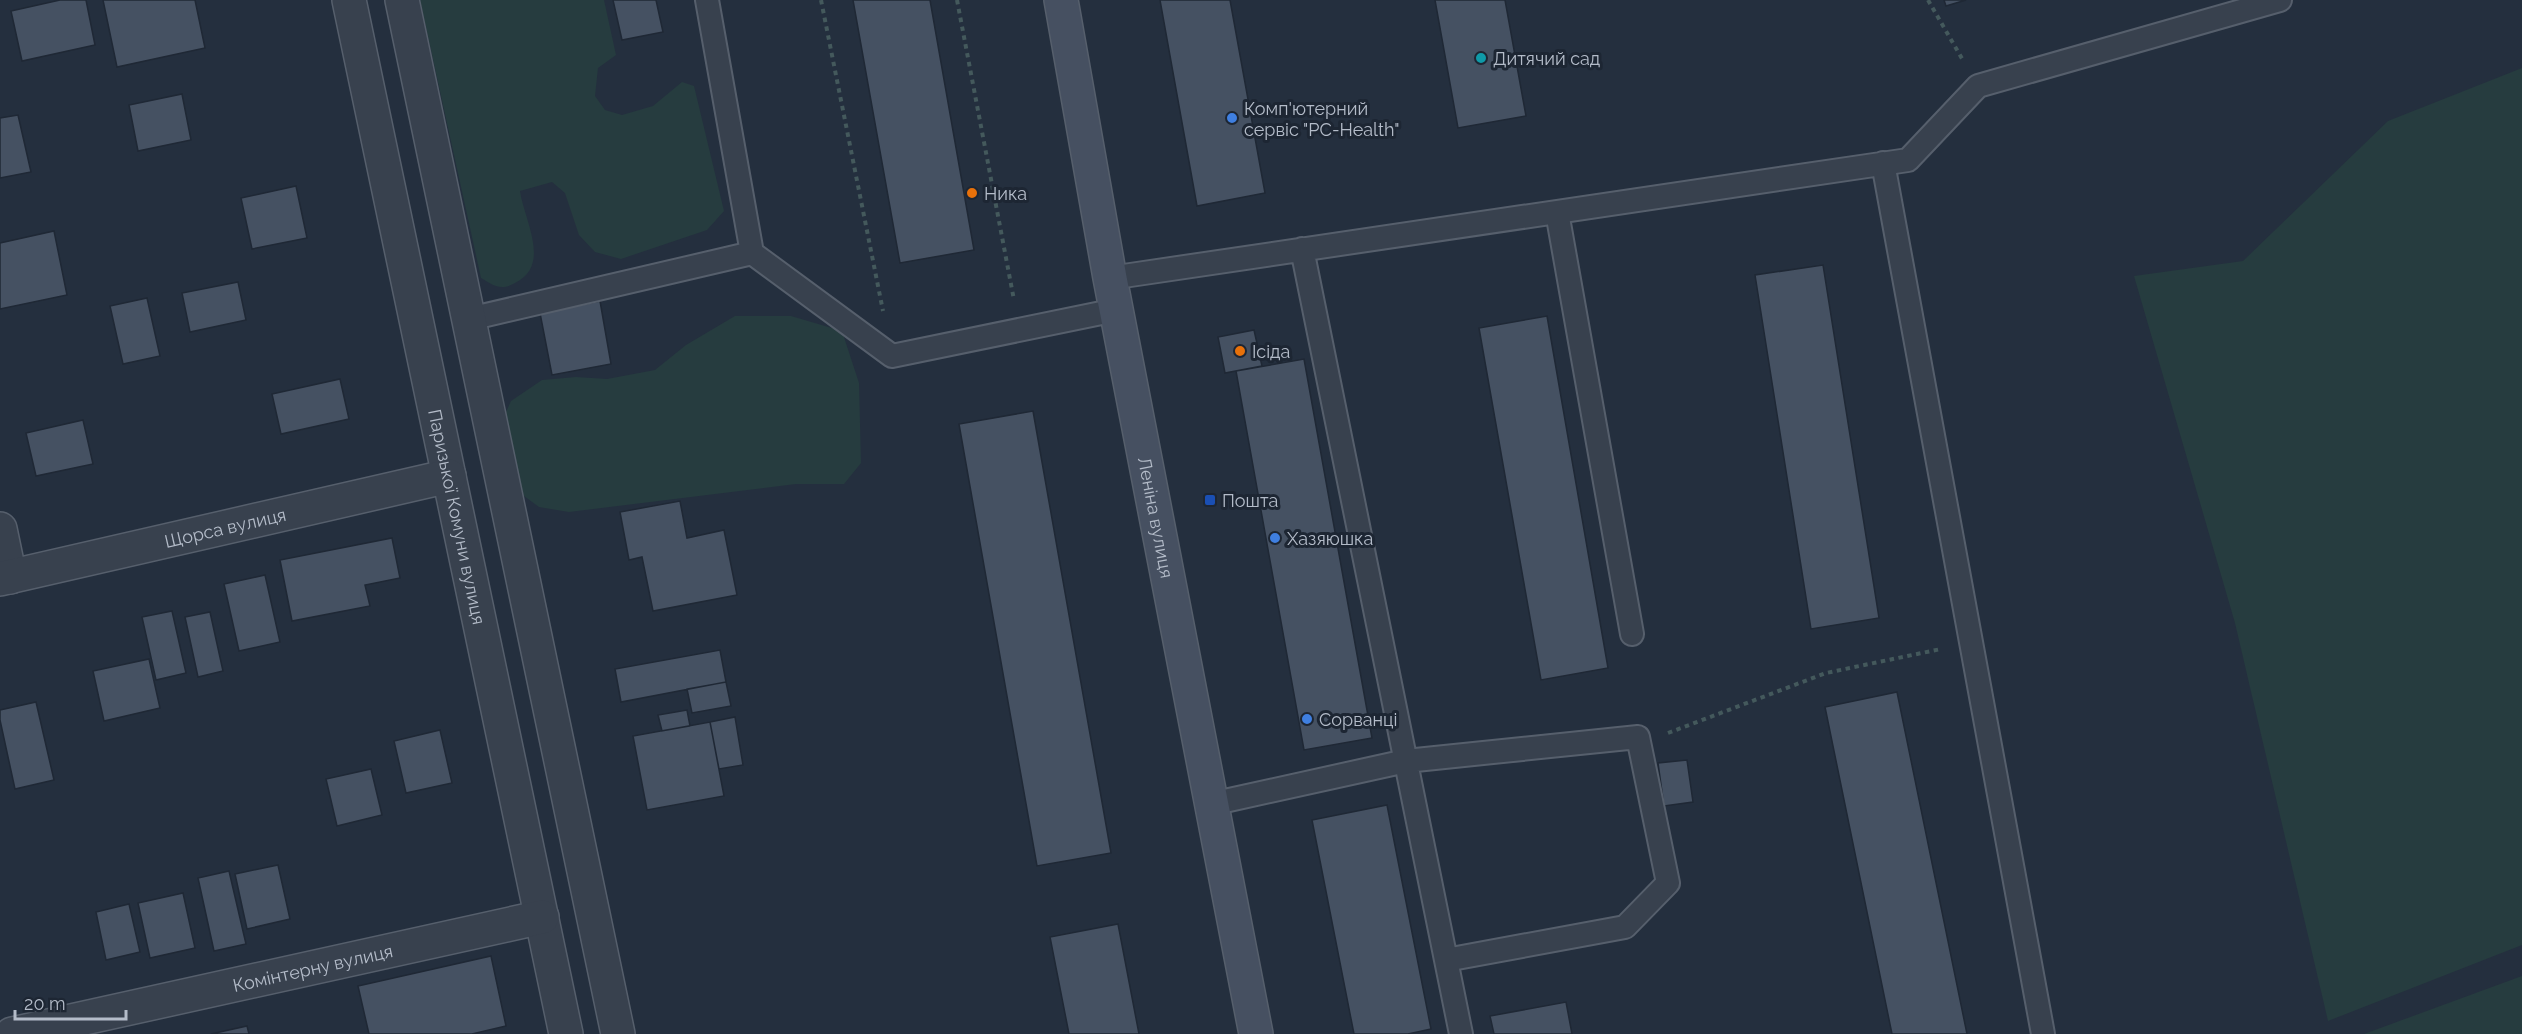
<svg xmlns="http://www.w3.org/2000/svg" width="2522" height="1034" font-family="Raleway,sans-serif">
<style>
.green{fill:#263c3f}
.building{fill:#455162;stroke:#1f2835;stroke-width:1.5}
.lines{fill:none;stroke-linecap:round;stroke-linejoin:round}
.lane-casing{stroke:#565f6c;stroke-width:26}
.street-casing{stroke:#565f6c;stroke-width:36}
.secondary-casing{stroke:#565f6c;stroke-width:36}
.path{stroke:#44595c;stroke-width:4;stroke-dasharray:4.5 4.5;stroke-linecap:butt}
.lane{stroke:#38414e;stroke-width:22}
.street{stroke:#38414e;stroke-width:33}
.secondary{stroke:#465061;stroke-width:33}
.culture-dot{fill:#0f9aa8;stroke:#1d2633;stroke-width:2}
.shop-dot{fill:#3f7fe0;stroke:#1d2633;stroke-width:2}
.food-dot{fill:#e8710a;stroke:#1d2633;stroke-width:2}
.transit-dot{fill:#1a4fb4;stroke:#1d2633;stroke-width:2}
.labels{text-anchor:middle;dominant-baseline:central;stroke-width:6;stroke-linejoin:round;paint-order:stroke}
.poi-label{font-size:18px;fill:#b4bcc9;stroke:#1d2633;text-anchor:start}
.street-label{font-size:18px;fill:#b4bcc9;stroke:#1d2633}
</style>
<rect width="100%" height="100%" fill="#242f3e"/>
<path class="green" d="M 420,0 L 604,0 L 616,55 L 598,68 L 595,96 L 605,110 L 622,115 L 653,106 L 682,82 L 694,86 L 724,211 L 707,230 L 621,259 L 595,252 L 579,235 L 565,193 L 552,182 L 520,191 C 524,220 552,265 515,283 C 501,291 494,286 481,278 Z
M 2522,68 L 2522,945 L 2328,1021 L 2235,623 L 2134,276 L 2243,261 L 2388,121 Z
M 735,316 L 791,316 L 842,331 L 859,383 L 861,463 L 844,484 L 796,484 L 569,512 L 539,507 L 513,488 L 500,425 L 511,401 L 542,380 L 576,377 L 607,379 L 655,370 L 686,345 Z
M 2522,976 L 2522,1034 L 2364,1034 Z"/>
<path class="building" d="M 60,0 L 86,0 L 95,45 L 22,61 L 11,11 Z
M 103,0 L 195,0 L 205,48 L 117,67 Z
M 613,0 L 656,0 L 663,32 L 622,40 Z
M 853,0 L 930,0 L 974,250 L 900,263 Z
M 1160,0 L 1230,0 L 1265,193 L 1197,206 Z
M 1435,0 L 1505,0 L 1526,116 L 1458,128 Z
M 1944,0 L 1966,0 L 1946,6 Z
M 182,94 L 191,140 L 138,151 L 129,105 Z
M 18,115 L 31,172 L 0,178 L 0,118 Z
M 296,186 L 307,238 L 252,249 L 241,198 Z
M 54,231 L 67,295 L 0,309 L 0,243 Z
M 1823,265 L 1879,618 L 1811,629 L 1755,275 Z
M 238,282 L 246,320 L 190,332 L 182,293 Z
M 147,298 L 160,356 L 123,364 L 110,306 Z
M 600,301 L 611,364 L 552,375 L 540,313 Z
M 1547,316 L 1608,668 L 1541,680 L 1479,328 Z
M 1254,330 L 1262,366 L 1225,373 L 1218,337 Z
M 1304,359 L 1372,738 L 1304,750 L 1236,371 Z
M 340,379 L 349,419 L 281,434 L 272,394 Z
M 1033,411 L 1111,853 L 1037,866 L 959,424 Z
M 83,420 L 93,464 L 36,476 L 26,433 Z
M 680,501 L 687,538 L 724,530 L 737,595 L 653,611 L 642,557 L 629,560 L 620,512 Z
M 392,538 L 400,578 L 365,585 L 370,606 L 292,621 L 280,560 Z
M 265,575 L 280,642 L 239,651 L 224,584 Z
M 172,611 L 186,673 L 156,680 L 142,617 Z
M 210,612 L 223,671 L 198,677 L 185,617 Z
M 720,650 L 726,682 L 621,702 L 615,669 Z
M 149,659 L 160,708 L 104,721 L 93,671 Z
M 726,682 L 731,706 L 692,713 L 687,689 Z
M 1897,692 L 1967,1034 L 1892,1034 L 1825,707 Z
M 36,702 L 54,780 L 15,789 L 0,720 L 0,710 Z
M 687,710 L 690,726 L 662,731 L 658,715 Z
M 735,717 L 743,765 L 719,769 L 710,722 Z
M 710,722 L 724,796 L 647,810 L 633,736 Z
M 440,730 L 452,783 L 406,793 L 394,741 Z
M 1687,760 L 1693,802 L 1664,806 L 1658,763 Z
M 371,769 L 382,815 L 337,826 L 326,779 Z
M 1387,805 L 1431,1029 L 1408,1034 L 1354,1034 L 1312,820 Z
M 278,865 L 290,919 L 247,929 L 235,874 Z
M 229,871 L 246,944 L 214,951 L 198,878 Z
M 183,893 L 195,948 L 150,958 L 138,903 Z
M 129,904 L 140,952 L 106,960 L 96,912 Z
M 1118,924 L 1139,1034 L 1069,1034 L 1050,937 Z
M 491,956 L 506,1026 L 472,1034 L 369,1034 L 358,986 Z
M 1566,1002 L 1572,1034 L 1494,1034 L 1490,1016 Z
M 247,1026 L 249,1034 L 211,1034 Z"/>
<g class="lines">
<defs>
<path id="lane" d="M 707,0 L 752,253
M 1883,163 L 2043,1034
M 1557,212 L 1632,634
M 1302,249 L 1461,1034
M 1110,278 L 1908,160 L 1978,86 L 2280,0
M 469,319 L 752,253 L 892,356 L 1116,310
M 1211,804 L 1406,761 L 1638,737 L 1668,883 L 1625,927 L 1446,960"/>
<g id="street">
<path id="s1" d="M 349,0 L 566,1034"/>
<path d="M 402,0 L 618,1034"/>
<path d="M 0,529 L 10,577"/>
<path id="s2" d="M 0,579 L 449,476"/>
<path id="s3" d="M 12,1034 L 542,917"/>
</g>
<g id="secondary">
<path id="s4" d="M 1061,0 L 1110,278 L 1256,1034"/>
</g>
</defs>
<use href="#lane" class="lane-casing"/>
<use href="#street" class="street-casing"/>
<use href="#secondary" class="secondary-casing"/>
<path class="path" d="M 821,0 L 883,311
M 957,0 L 1014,300
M 1928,0 L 1964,62
M 1668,733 L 1826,673 L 1941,649"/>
<use href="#lane" class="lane"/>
<use href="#street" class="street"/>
<use href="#secondary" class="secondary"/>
</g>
<circle class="culture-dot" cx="1481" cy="58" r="6"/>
<g class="shop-dot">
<circle cx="1232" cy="118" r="6"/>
<circle cx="1275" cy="538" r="6"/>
<circle cx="1307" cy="719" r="6"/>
</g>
<g class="food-dot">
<circle cx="972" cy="193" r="6"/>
<circle cx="1240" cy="351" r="6"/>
</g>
<rect class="transit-dot" x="1204" y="494" width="12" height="12" rx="3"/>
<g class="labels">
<g class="poi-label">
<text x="1493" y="58">Дитячий сад</text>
<text x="1244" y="108">Комп'ютерний<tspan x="1244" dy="21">сервіс "PC-Health"</tspan></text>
<text x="984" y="193">Ника</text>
<text x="1252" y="351">Ісіда</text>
<text x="1222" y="500">Пошта</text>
<text x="1287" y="538">Хазяюшка</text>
<text x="1319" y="719">Сорванці</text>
</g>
<g class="street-label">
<text stroke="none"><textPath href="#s1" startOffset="528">Паризької Комуни вулиця</textPath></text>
<text stroke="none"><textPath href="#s4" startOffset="526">Леніна вулиця</textPath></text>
<text stroke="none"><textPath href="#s2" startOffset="231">Щорса вулиця</textPath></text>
<text stroke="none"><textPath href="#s3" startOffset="308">Комінтерну вулиця</textPath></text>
</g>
</g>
<path d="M15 1010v9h111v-9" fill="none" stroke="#b4bcc9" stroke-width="3"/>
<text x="24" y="1010" font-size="18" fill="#b4bcc9" stroke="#1d2633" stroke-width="4.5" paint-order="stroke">20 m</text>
</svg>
